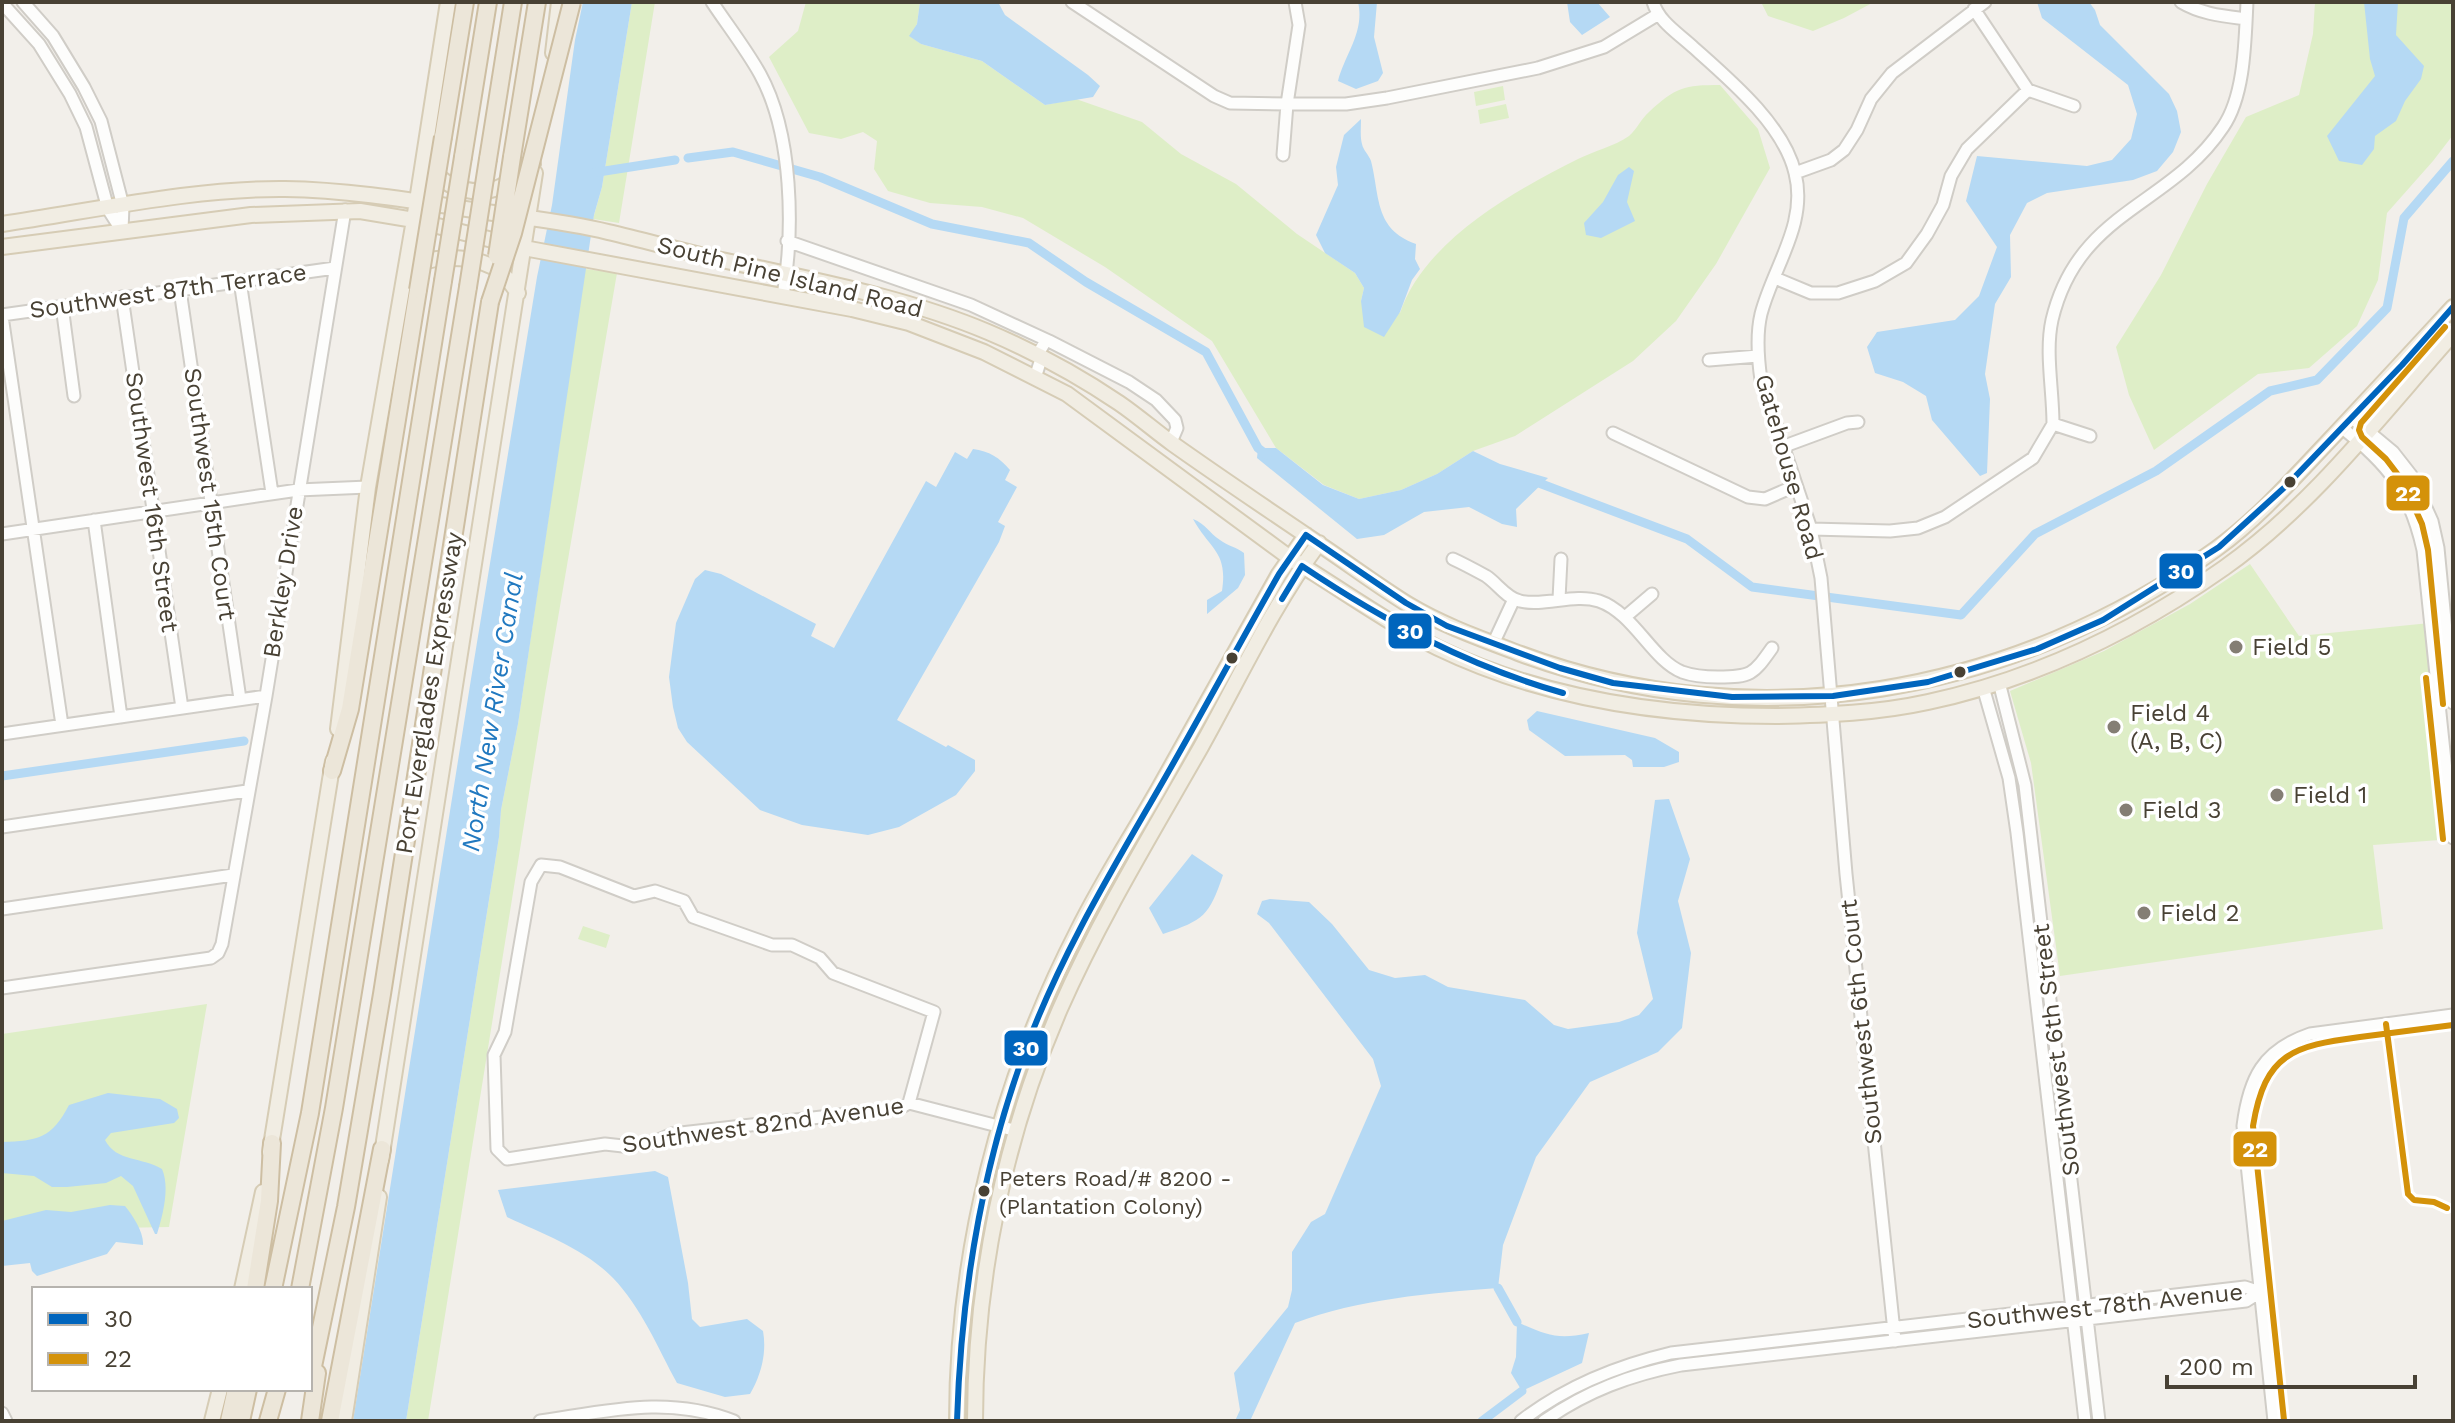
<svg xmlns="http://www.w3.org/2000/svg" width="2455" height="1423" font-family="'Work Sans',sans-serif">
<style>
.green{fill:#deeec7}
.water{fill:#b5d9f4}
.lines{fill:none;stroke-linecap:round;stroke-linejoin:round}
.canal{stroke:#b5d9f4;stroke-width:9}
.minor-casing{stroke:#d0cdc7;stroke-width:15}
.major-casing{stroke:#d6ccb5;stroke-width:18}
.highway-casing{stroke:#cdbea2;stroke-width:20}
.minor{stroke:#fdfdfc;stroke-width:11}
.major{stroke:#f1ede3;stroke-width:14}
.highway{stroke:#ece6d9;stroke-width:16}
.highway-bridge-casing{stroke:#cdbea2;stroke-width:20;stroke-linecap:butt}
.highway-bridge{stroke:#ece6d9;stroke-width:16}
.bus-1-casing{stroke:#fff;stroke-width:12}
.bus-2-casing{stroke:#fff;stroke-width:12}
.bus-1{stroke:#0065bd;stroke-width:6}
.bus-2{stroke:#d4920a;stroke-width:6}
.bus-dot{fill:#484134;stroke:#fff;stroke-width:3}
.poi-dot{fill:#847e74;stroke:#fff;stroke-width:3}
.labels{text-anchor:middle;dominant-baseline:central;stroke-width:7;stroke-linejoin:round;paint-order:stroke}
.bus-label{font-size:22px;fill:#484134;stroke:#fff;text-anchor:start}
.street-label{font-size:24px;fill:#484134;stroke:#fff}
.poi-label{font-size:24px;fill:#484134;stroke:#fff;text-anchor:start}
.water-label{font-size:26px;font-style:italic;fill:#2179c0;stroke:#fff}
.line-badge{stroke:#fff;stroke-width:3}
.badge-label{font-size:22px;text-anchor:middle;font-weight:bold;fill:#fff}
</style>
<rect width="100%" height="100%" fill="#f2efea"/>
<path class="green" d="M 632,2 L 655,2 L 619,223 L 593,219 L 602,187 Z
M 806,2 L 920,2 L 917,24 L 910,36 L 921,44 L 982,61 L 1045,105 L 1076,99 L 1142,122 L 1181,154 L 1236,184 L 1297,234 L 1355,273 L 1364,288 L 1361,301 L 1400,313 C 1424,241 1514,191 1578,159 C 1594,151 1615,146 1629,136 C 1637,129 1641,119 1649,112 C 1676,87 1684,85 1720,85 L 1758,129 L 1770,168 L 1716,264 L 1676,321 L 1633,361 L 1515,436 L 1473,451 L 1437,474 L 1401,490 L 1359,499 L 1324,485 L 1276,448 L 1212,341 L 1105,267 L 1023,218 L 982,207 L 930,203 L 888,191 L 874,169 L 877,141 L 863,132 L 841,139 L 809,133 L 769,57 L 798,31 Z
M 1761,2 L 1874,2 L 1844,18 L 1813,31 L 1768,16 Z
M 2315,2 L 2453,2 L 2453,135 L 2433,161 L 2387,213 L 2378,280 L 2357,326 L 2309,368 L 2258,374 L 2154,450 L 2129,395 L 2116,347 L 2161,275 L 2207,184 L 2246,117 L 2299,95 L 2313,34 Z
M 1503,86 L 1505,100 L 1476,106 L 1474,92 Z
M 1506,104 L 1509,118 L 1480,124 L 1478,110 Z
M 585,269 L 617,273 L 545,694 L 428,1421 L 406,1421 L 499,837 L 501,810 L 518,724 Z
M 2250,564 L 2299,636 L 2430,623 L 2453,839 L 2373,845 L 2383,929 L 2060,976 L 2031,763 L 2010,691 L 2104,651 L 2190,604 Z
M 583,926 L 610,935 L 606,948 L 578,939 Z
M 207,1004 L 169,1227 L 117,1228 L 2,1252 L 2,1034 Z"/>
<path class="water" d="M 583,2 L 632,2 L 602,187 L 594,215 L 518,724 L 501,810 L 499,837 L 406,1421 L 353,1421 L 471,679 L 537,277 L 552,205 L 575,40 Z
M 920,2 L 998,2 L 1005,15 L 1088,75 L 1100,86 L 1093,97 L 1045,105 L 982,61 L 921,44 L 909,36 L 917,24 Z
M 1358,2 L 1377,2 L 1374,37 L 1383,73 L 1378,81 L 1356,89 L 1338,81 C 1345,54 1365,32 1358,2 Z
M 1567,2 L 1597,2 L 1610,17 L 1582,35 L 1570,22 Z
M 2037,2 L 2089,2 L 2095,10 L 2100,25 L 2169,94 L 2177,111 L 2181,132 L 2173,152 L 2157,171 L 2133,180 L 2047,193 L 2027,203 L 2010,235 L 2011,277 L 1995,304 L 1985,374 L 1990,399 L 1987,473 L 1980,476 L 1932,420 L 1926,396 L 1903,382 L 1875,373 L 1867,347 L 1877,332 L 1955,320 L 1979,296 L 1997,247 L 1966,201 L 1977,156 L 2087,166 L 2112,160 L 2131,139 L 2137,114 L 2128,85 L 2042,18 Z
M 2364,2 L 2398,2 L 2396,35 L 2424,66 L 2421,79 L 2405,101 L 2396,121 L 2375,136 L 2374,149 L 2362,165 L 2339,161 L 2327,136 L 2375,76 L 2370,59 Z
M 1361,119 C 1361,127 1360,137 1362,144 C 1363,150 1369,155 1371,161 C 1380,196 1374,229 1416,244 L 1415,259 L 1420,269 L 1412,280 L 1400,312 L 1384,337 L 1364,327 L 1361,301 L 1364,288 L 1355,273 L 1325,253 L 1316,235 L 1338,185 L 1336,167 L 1344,135 Z
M 1629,167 L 1634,171 L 1627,202 L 1635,221 L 1601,238 L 1586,235 L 1584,223 L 1603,202 L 1618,175 Z
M 1258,448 L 1276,448 L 1323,485 L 1359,499 L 1401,490 L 1437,474 L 1473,451 L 1500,464 L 1548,478 L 1516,509 L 1517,527 L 1502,524 L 1469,507 L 1424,512 L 1384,535 L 1357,539 L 1257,458 Z
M 973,449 C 989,451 1000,458 1010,470 L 1005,480 L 1017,487 L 998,522 L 1005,526 L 999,542 L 897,720 L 946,747 L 948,745 L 975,760 L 975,771 L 956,795 L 899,827 L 868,835 L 802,825 L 760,810 L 687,742 L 678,728 L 673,707 L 669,677 L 676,623 L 695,579 L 705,570 L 721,574 L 816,624 L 811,636 L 834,648 L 926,481 L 936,487 L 955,452 L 967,459 Z
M 1193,519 C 1206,524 1209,533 1220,540 C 1228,546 1236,547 1244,553 L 1245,575 L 1238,588 L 1207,614 L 1207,600 L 1222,591 C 1228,551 1210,550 1193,519 Z
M 1537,711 L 1655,738 L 1679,752 L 1679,762 L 1664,767 L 1633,767 L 1632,760 L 1625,755 L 1565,756 L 1529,730 L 1527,720 Z
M 1669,799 L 1690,859 L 1678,901 L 1691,953 L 1682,1028 L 1658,1052 L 1590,1082 L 1536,1157 L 1503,1245 L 1498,1288 C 1430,1293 1359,1299 1295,1323 L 1250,1421 L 1235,1421 L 1240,1410 L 1234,1373 L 1288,1307 L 1292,1290 L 1292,1252 L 1311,1222 L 1325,1214 L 1381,1086 L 1373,1059 L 1269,923 L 1257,914 L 1262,901 L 1270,899 L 1309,902 L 1332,924 L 1369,970 L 1395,978 L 1425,975 L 1448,987 L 1525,1000 L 1554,1025 L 1568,1029 L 1619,1022 L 1639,1015 L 1653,999 L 1637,933 L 1655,800 Z
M 1192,854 L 1223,875 C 1209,916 1204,920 1163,934 L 1149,908 Z
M 108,1093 L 160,1099 L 177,1109 L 179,1118 L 174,1123 L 111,1133 L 105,1140 C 116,1162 143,1157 162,1169 C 170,1187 163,1215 157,1234 L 155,1234 L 133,1186 L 121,1176 L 106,1183 L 67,1187 L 52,1187 L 34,1176 L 2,1173 L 2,1142 C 38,1141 52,1138 69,1105 Z
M 655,1171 L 668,1177 L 688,1283 L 692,1319 L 700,1327 L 747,1319 L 763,1331 C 767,1353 761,1375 750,1394 L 725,1397 L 677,1383 C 658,1348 641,1307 613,1278 C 585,1249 543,1234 507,1217 L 498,1190 Z
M 110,1205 L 125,1206 C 133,1216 144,1232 143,1245 L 116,1242 L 107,1254 L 37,1276 L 32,1271 L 30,1263 L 2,1266 L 2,1221 L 46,1210 L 71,1212 Z
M 1517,1322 C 1547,1335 1557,1340 1589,1333 L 1582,1363 L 1522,1391 L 1511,1373 L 1516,1357 Z"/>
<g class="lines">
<path class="canal" d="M 688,158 L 733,152 L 820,177 L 932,224 L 1029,243 L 1086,282 L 1206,352 L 1258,448 L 1267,455
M 592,173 L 675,160
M 1531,480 L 1687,539 L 1752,587 L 1961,615 L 2035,534 L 2156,471 L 2270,391 L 2317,380 L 2387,308 L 2404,218 L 2453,161
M 2,776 L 244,741
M 1498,1288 L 1517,1322
M 1482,1421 L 1522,1391"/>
<defs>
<path id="minor" d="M 23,2 L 53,36 L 84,87 L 101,121 L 123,206 L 122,230
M 712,2 C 728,26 746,49 760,74 C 793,134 794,230 783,296
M 1072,2 L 1214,96 L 1230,103 L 1287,104 L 1346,104 L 1387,98 L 1538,68 L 1604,47 L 1657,15
M 1653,2 C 1659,22 1678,33 1693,47 C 1729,79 1784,125 1795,173 C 1808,224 1773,267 1761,314 C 1756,335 1758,359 1761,380 L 1811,529 L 1821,578 L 1846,874 L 1895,1341
M 2181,2 C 2201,14 2223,16 2246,19
M 2,3 L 39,44 L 70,94 L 86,127 L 108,209 L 122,231
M 1974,9 L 2028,90 L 2074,106
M 1283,155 L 1287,104 L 1299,25 L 1295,2
M 1795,173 L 1831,160 L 1844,150 L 1857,130 L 1871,99 L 1892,73 L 1985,2
M 787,241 L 971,305 L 1049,341 L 1129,382 L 1156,400 L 1175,420 L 1177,428 L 1171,442
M 1775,278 L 1811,293 L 1838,293 L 1875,281 L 1906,263 L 1927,234 L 1943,205 L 1951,176 L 1967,149 L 2028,90
M 240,281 L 272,493
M 180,290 L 240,699
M 122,297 L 182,708
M 62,306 L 74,396
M 2,315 L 335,268
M 2,316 L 62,725
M 1709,360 L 1758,356
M 1035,378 L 1041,359 L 1038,354 L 1045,342 L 1049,341
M 2351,417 L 2393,452 L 2411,475 L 2432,521 L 2438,548 L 2453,703
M 2053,424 C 2053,390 2045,352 2052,320 C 2078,210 2170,207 2223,127 C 2245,95 2245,40 2247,2
M 2053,424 L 2090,436
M 2341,427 C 2388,464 2410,491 2423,550 L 2453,838
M 1613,433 L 1748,497 L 1765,499 L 1795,486
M 1782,447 L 1847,423 L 1858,422
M 94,520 L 121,717
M 1811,529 L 1890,531 L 1918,528 L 1945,517 L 2033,458 L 2053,424
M 2,534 L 298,490 L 368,487
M 1453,559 C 1464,564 1475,570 1486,576 C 1497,583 1506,598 1520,601 C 1544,607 1574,593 1599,601 C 1634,613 1652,660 1682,672 C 1693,676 1707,677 1718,677 C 1751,677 1753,675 1772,648
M 1559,599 L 1561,559
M 1625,617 L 1652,594
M 1493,644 L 1514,599
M 1999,682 L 2025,785 L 2099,1421
M 1983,687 L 2009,778 L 2017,833 L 2085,1421
M 2,734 L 266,696
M 2,827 L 247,791
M 2,909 L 233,875
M 2,988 L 211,958 L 218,953 L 222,944 L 266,696 L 345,210
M 909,1103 L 934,1012 L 833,973 L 820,958 L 792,945 L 772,945 L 693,917 L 684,901 L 655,891 L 634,896 L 560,867 L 541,865 L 531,882 L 505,1032 L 494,1055 L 497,1149 L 507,1159 L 605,1144 L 623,1146 L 654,1142 L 672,1134 L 900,1108 L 909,1103 L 1017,1131
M 2,1413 L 6,1421
M 540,1421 C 608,1411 668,1395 734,1421
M 1521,1421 C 1566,1386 1616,1366 1671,1353 L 2245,1287 L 2260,1292
M 1544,1421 C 1587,1391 1630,1375 1681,1365 L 2246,1301 L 2260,1292
M 2274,1421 L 2243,1126 C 2249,1078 2263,1050 2310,1034 L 2453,1015"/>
<path id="major" d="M 553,53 L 559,2
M 433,170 C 447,190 480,197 502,186 C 513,181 523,171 533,164
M 2,224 C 92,211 194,188 285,189 C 352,190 420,202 487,212 C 527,218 568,222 608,232 C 643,240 678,250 713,258 C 806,279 900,295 988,332 C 1033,351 1079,376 1119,403 C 1138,416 1155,431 1173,444 C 1221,478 1270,511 1319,544 C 1349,564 1378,586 1409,605 C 1444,626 1482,639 1521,654 C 1756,741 2014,695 2216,549 C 2256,520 2290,482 2324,446 C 2367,400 2410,354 2453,307
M 2,247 L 251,215 L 360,211 L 414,220 L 524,248 L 852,309 L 909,323 L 984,352 L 1067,394 L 1290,558 C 1339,588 1386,622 1438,648 C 1544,699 1660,716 1776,716 C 1827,715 1878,713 1928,702 C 2035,679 2136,630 2224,568 C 2313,505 2381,415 2453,334
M 416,264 C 442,255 480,255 502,273 C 508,279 513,286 518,293
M 338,729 L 368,487 L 414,220 L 448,2
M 270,1152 L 333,761
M 381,1160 L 535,173
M 242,1289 L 263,1192
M 212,1421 L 220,1389
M 344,1421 L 379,1197
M 957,1421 C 957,1252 1000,1082 1077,932 C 1101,883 1131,837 1158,790 C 1199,718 1238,646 1279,574 L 1306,535
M 975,1421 C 975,1280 1004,1138 1060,1009 C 1100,918 1152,833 1201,747 C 1239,679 1272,607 1319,543"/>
<path id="highway" d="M 443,137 L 465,2
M 463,157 L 488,2
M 512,157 L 537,2
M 488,159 L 513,2
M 332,771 L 350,709 L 418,290
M 255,1289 L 269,1201 L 272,1143
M 273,1289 L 310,1113 L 443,281
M 300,1289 L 334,1108 L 468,287
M 310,1381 L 346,1207 L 382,994 L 490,302
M 229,1421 L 236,1389
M 241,1421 L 248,1389
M 268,1421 L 277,1389
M 310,1421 L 317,1373
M 330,1421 L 382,1149"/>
</defs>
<use href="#minor" class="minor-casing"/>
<use href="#major" class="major-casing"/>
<use href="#highway" class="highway-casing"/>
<use href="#minor" class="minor"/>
<use href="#major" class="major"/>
<use href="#highway" class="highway"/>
<defs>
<path id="highway-bridge" d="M 497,256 L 512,157
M 443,281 L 463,157
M 468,287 L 488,159
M 418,290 L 443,137
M 490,302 L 513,233 L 572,2"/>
</defs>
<use href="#highway-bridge" class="highway-bridge-casing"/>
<use href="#highway-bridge" class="highway-bridge"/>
<defs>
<path id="bus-1" d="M 1282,599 L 1302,566 C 1384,621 1468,666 1563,693
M 957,1421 C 961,1293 981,1169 1026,1048 C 1060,957 1109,875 1158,790 C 1199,719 1238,646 1279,574 L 1306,535 L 1406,603 L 1447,626 L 1560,668 L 1613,683 L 1732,697 L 1833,696 L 1928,682 L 2037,649 L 2103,620 L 2219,547 L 2286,486 L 2402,365 L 2453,307"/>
<path id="bus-2" d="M 2426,678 L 2443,839
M 2443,704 L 2428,550 L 2422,524 L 2402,480 L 2386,459 L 2362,437 L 2359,430 L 2361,423 L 2445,327
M 2386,1024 L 2408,1194 L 2414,1200 L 2434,1202 L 2447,1208
M 2284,1420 L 2253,1126 C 2265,1053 2293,1046 2360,1037 C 2391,1033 2422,1029 2453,1025"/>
</defs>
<use href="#bus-1" class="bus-1-casing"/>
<use href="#bus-2" class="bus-2-casing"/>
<use href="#bus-1" class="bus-1"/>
<use href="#bus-2" class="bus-2"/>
</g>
<g class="bus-dot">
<circle cx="2290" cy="482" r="7"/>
<circle cx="1232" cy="658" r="7"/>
<circle cx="1960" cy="672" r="7"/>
<circle cx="984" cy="1191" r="7"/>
</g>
<g class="poi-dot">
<circle cx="2236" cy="647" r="8"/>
<circle cx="2114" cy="727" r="8"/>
<circle cx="2277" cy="795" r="8"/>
<circle cx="2126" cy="810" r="8"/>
<circle cx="2144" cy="913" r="8"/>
</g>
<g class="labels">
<g class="bus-label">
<text x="999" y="1178">Peters Road/# 8200 -<tspan x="999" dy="28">(Plantation Colony)</tspan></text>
</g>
<g class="street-label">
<text transform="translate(790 277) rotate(14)">South Pine Island Road</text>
<text transform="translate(168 291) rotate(-8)">Southwest 87th Terrace</text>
<text transform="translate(1789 467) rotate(74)">Gatehouse Road</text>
<text transform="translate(210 494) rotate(82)">Southwest 15th Court</text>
<text transform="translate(152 502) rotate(82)">Southwest 16th Street</text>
<text transform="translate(283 582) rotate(-81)">Berkley Drive</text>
<text transform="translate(429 693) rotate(-81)">Port Everglades Expressway</text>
<text transform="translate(1861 1022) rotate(-96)">Southwest 6th Court</text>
<text transform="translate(2056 1050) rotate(-97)">Southwest 6th Street</text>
<text transform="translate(763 1125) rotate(-8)">Southwest 82nd Avenue</text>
<text transform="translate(2105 1306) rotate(-6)">Southwest 78th Avenue</text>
</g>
<g class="poi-label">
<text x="2252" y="647">Field 5</text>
<text x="2130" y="713">Field 4<tspan x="2130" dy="28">(A, B, C)</tspan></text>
<text x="2293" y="795">Field 1</text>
<text x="2142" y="810">Field 3</text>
<text x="2160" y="913">Field 2</text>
</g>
<g class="water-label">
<text transform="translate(492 712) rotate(-81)">North New River Canal</text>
</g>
</g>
<g class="line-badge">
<rect x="2385" y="474" width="46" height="38" rx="8" fill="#d4920a"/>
<rect x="2158" y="552" width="46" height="38" rx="8" fill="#0065bd"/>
<rect x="1387" y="612" width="46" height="38" rx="8" fill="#0065bd"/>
<rect x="1003" y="1029" width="46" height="38" rx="8" fill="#0065bd"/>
<rect x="2232" y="1130" width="46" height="38" rx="8" fill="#d4920a"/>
</g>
<g class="badge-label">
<text x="2408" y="501">22</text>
<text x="2181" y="579">30</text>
<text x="1410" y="639">30</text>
<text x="1026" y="1056">30</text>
<text x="2255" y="1157">22</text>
</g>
<rect width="2455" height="1423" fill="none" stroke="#484134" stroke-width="8"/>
<rect x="32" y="1287" width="280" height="104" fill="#ffffff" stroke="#b6b3ae" stroke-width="2"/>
<rect x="48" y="1313" width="40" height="12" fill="#0065bd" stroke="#b6b3ae" stroke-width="2"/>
<text x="104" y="1327" font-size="24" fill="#484134">30</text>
<rect x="48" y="1353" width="40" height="12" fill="#d4920a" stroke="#b6b3ae" stroke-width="2"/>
<text x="104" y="1367" font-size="24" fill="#484134">22</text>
<path d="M2167 1375v12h248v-12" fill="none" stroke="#484134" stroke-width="4"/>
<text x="2179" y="1375" font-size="24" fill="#484134" stroke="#ffffff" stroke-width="6" paint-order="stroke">200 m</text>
</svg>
